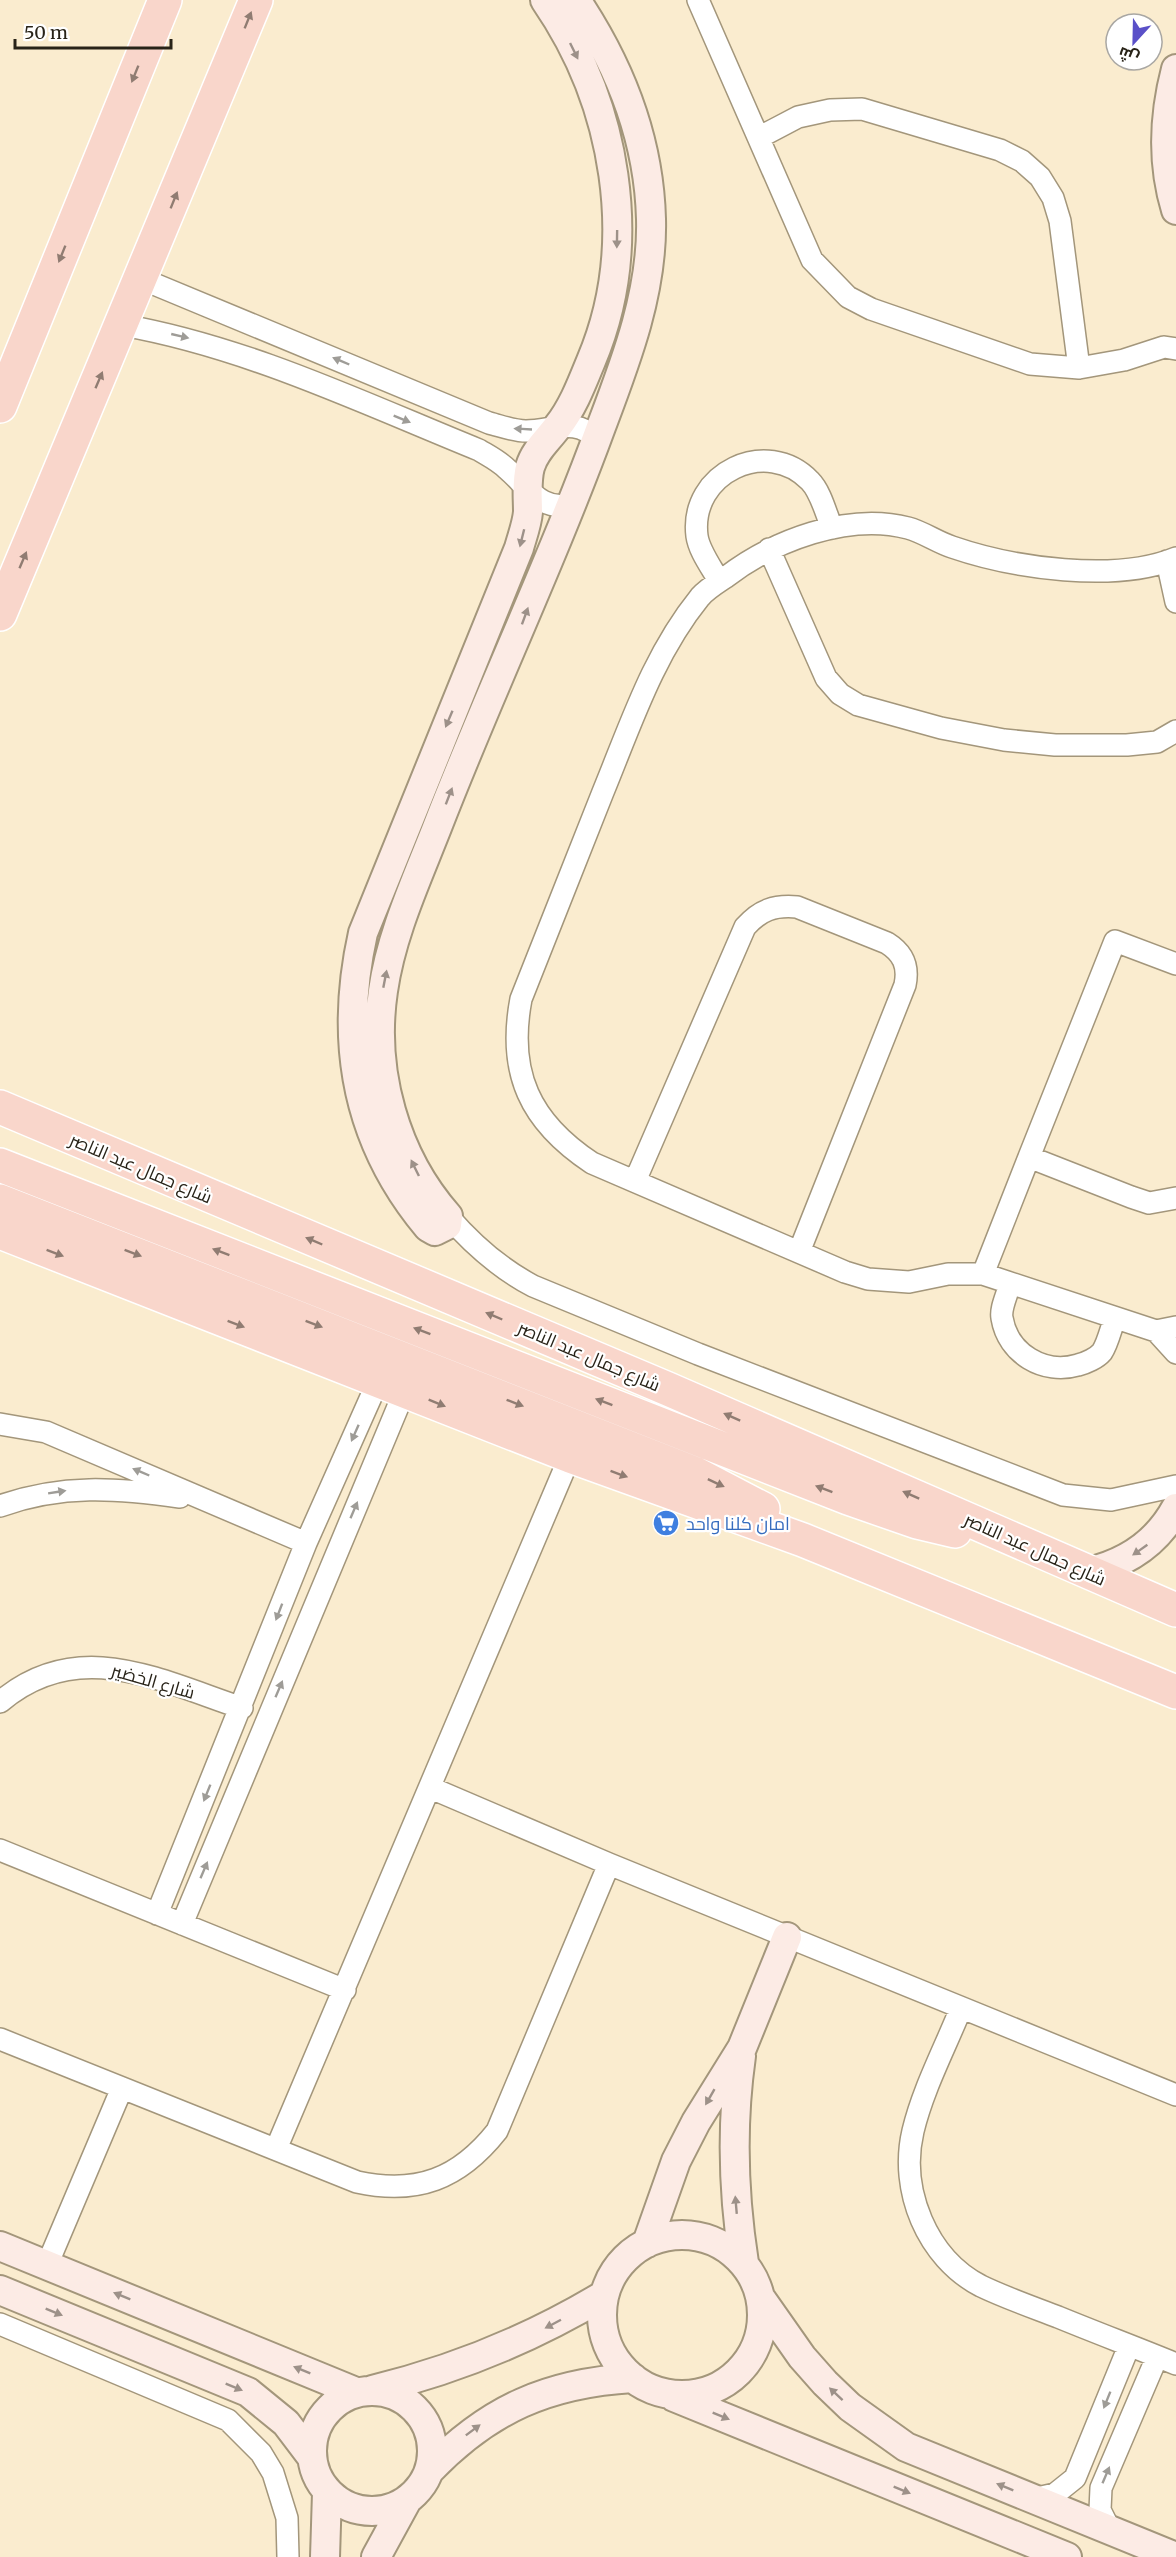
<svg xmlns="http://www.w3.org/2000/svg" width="1176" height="2557" font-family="Merriweather,Cairo,serif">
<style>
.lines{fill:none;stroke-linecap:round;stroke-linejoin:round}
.street-casing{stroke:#a3967b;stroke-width:24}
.secondary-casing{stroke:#a3967b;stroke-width:32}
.primary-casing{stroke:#fff;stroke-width:36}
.street{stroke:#fff;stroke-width:21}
.secondary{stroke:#fcebe5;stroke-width:28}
.primary{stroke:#f9d6cb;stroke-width:33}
.oneway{fill:#907c72}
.oneway2{fill:#9d9189}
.oneway3{fill:#9e9c97}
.labels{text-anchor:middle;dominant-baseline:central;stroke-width:4.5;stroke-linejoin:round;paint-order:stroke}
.street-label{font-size:18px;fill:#282318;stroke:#fff}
.shop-label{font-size:18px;fill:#366cbe;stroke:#fff;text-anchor:start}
</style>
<rect width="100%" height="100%" fill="#faeccf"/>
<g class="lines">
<defs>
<path id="street" d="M 698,0 L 812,260 L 848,297 L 871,309 L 1030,364 L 1079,368 L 1124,360 L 1164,347 L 1176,349
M 760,137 L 798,117 L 830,110 L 862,109 L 1000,150 L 1022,161 L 1040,177 L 1053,198 L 1060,221 L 1079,368
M 142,279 L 489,423 C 501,426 514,431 526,431 C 552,431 577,416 597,440
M 122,325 C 247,347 363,403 479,450 C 489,456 499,461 507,469 C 528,487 542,514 574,503
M 769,549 L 826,678 L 840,694 L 858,705 L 941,728 L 1004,740 L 1055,745 L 1127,745 L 1157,742 L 1176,731
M 1176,558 C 1115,583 1013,568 952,547 C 937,542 923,532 908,528 C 848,512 773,541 726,577 C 717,583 707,589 700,597 C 653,655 631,724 603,792 C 576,861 548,930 521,999 C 507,1073 530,1122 592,1163 L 845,1272 L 868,1279 L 909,1282 L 948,1274 L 983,1274 L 1156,1331 L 1176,1327
M 1167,561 L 1176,602
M 719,581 C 712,568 699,551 697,536 C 689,473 767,436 810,481 C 821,492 826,514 832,528
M 1029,1157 L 1115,941 L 1176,964
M 635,1181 L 745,927 C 760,910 774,905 797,907 L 887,943 C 903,953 909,966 905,985 L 799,1252
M 448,1216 C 473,1245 499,1268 533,1286 L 698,1354 L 1063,1495 L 1111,1500 L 1176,1486
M 983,1274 L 1029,1157 L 1131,1197 L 1149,1203 L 1176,1198
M 1010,1283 C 1008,1293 1000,1308 1002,1318 C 1008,1354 1044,1375 1078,1365 C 1086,1363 1097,1358 1102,1352 C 1108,1343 1111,1328 1115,1318
M 1156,1331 L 1176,1353
M 0,1424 L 46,1432 L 306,1543
M 0,1506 C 62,1484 116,1488 180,1497
M 0,1702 C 78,1636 158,1680 242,1708
M 431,1788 L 609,1864 L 1176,2095
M 0,1850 L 345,1990
M 157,1914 L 306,1543 L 379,1379
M 182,1924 L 405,1390
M 961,2008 C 945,2048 923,2089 913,2131 C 899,2190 927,2258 981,2286 C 1006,2298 1032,2307 1058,2317 C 1097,2333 1137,2348 1176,2364
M 0,2039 L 357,2182 C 417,2195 459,2179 497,2131 L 609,1864
M 276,2149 L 570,1456
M 47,2265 L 122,2088
M 0,2324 L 228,2420 L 261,2453 L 273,2473 L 287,2518 L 288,2557
M 1033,2499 L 1055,2494 L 1075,2478 L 1129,2346
M 1110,2530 L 1100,2510 L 1101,2488 L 1157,2357"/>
<path id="secondary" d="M 545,0 C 616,103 641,243 591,361 C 582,383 573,407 558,426 C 548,440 535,450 530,467 C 526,482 528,497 528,512 C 527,524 522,537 519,548 L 363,933 C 339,1041 356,1141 428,1227 L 435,1231 L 447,1225 L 448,1216 C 395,1156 371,1071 383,991 C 391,934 417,879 438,825 C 490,691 552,561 601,427 C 626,361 653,291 651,219 C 649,139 620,66 576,0
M 1176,69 C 1164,115 1162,164 1176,210
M 1088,1572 C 1127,1563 1157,1543 1176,1508
M 741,2056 C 731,2126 733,2193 744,2263
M602 2315a80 80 0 1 1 160 0a80 80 0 1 1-160 0Z
M 647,2243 L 676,2161 L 696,2122 L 742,2048 L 787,1937
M 0,2246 L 356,2392
M 0,2290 L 248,2392 L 286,2423 L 311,2456
M 762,2300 L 802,2357 L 825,2383 L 850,2407 L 906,2447 L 1176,2557
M 372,2390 C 455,2370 531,2339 604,2295
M312 2451a60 60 0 1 1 120 0a60 60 0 1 1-120 0Z
M 674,2397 L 1067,2557
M 430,2470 C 489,2409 548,2383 633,2378
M 325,2557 L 327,2493
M 376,2557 L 406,2502"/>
<path id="primary" d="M 0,406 L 165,0
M 0,614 L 256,0
M 0,1107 L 668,1389 L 1176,1610
M 0,1165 L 848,1498 L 917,1522 L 955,1531
M 0,1201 L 694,1473 L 763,1509
M 0,1232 L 570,1456 L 803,1540 L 1176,1692"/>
</defs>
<use href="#street" class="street-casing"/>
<use href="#secondary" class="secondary-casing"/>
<use href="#primary" class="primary-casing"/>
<use href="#street" class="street"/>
<use href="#secondary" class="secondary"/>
<use href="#primary" class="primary"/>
</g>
<defs><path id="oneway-solid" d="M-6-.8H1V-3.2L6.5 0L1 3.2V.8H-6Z" transform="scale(1.5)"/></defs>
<g class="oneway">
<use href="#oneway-solid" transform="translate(248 20) rotate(-68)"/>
<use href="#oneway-solid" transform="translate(135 74) rotate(112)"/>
<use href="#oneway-solid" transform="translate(174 200) rotate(-68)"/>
<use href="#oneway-solid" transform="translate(62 254) rotate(112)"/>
<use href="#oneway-solid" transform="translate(99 380) rotate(-67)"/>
<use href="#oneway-solid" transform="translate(23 560) rotate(-67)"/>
<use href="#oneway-solid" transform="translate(314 1241) rotate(-157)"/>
<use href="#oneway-solid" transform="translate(221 1252) rotate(-159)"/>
<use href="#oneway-solid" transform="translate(55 1253) rotate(21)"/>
<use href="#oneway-solid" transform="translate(133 1253) rotate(21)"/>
<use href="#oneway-solid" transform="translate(494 1316) rotate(-157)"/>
<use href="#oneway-solid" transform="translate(236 1324) rotate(21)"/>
<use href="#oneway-solid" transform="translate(314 1324) rotate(21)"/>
<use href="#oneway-solid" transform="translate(422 1331) rotate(-159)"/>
<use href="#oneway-solid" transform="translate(604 1402) rotate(-159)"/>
<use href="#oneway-solid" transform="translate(437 1403) rotate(22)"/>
<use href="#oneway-solid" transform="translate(515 1403) rotate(21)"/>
<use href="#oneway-solid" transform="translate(732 1417) rotate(-156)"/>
<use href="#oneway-solid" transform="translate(619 1474) rotate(20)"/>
<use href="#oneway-solid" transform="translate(716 1483) rotate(25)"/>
<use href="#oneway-solid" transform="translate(824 1489) rotate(-159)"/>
<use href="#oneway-solid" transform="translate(911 1495) rotate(-156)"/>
</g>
<g class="oneway2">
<use href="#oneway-solid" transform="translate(574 51) rotate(64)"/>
<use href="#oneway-solid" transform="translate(617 239) rotate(91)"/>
<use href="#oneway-solid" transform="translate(522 538) rotate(104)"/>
<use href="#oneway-solid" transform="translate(525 616) rotate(-70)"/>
<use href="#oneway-solid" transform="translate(449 719) rotate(113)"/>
<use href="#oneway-solid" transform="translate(449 796) rotate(-69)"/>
<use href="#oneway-solid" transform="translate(385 979) rotate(-79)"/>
<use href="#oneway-solid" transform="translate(415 1168) rotate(-116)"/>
<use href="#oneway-solid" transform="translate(1140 1550) rotate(145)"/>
<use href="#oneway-solid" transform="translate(710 2097) rotate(120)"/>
<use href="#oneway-solid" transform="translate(736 2205) rotate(-95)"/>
<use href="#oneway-solid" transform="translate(122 2296) rotate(-158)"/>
<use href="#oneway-solid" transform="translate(54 2312) rotate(22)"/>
<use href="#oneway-solid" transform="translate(553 2324) rotate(152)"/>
<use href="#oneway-solid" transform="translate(302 2370) rotate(-158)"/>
<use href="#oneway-solid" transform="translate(234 2387) rotate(22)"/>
<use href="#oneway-solid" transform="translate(836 2394) rotate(-137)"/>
<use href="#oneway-solid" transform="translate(721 2416) rotate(22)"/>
<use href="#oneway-solid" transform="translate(473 2430) rotate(-37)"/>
<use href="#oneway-solid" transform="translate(1005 2487) rotate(-158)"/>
<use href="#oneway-solid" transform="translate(902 2490) rotate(22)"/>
</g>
<g class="oneway3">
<use href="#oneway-solid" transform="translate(180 336) rotate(13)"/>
<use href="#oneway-solid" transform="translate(341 361) rotate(-157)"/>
<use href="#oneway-solid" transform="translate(402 419) rotate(22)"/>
<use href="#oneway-solid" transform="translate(523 429) rotate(-177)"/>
<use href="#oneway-solid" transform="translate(355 1433) rotate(114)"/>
<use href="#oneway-solid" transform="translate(141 1472) rotate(-157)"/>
<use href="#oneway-solid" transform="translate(57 1492) rotate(-9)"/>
<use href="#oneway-solid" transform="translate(354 1510) rotate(-67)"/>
<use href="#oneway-solid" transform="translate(279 1612) rotate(111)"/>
<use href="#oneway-solid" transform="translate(279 1689) rotate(-67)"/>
<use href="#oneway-solid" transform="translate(207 1793) rotate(112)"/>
<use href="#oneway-solid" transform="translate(204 1870) rotate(-67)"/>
<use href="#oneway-solid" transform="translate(1107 2400) rotate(112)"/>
<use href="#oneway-solid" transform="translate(1106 2475) rotate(-67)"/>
</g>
<defs>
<symbol id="supermarket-disc" viewBox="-11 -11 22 22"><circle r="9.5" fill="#3f7fe0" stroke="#fff"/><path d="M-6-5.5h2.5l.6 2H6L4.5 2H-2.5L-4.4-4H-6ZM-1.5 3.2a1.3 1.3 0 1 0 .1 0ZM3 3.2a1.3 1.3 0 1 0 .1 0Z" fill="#fff"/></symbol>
</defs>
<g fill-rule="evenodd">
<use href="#supermarket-disc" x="651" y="1508" width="30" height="30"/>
</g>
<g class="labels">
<g class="street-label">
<text transform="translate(141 1168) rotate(23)">شارع جمال عبد الناصر</text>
<text transform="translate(589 1356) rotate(23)">شارع جمال عبد الناصر</text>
<text transform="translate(1035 1549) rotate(24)">شارع جمال عبد الناصر</text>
<text transform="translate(153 1681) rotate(16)">شارع الخضير</text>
</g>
<g class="shop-label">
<text x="686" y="1523">امان كلنا واحد</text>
</g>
</g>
<g transform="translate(1134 42) rotate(202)"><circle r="28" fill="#ffffff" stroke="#a9a7a3" stroke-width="1.5"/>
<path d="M0-4.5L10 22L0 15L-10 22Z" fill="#5a50c8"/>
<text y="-9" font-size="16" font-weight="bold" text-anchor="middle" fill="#282318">ش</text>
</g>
<path d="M15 39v9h156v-9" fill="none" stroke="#282318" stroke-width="3"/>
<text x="24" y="39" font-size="18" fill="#282318" stroke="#ffffff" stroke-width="4.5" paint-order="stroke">50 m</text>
</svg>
